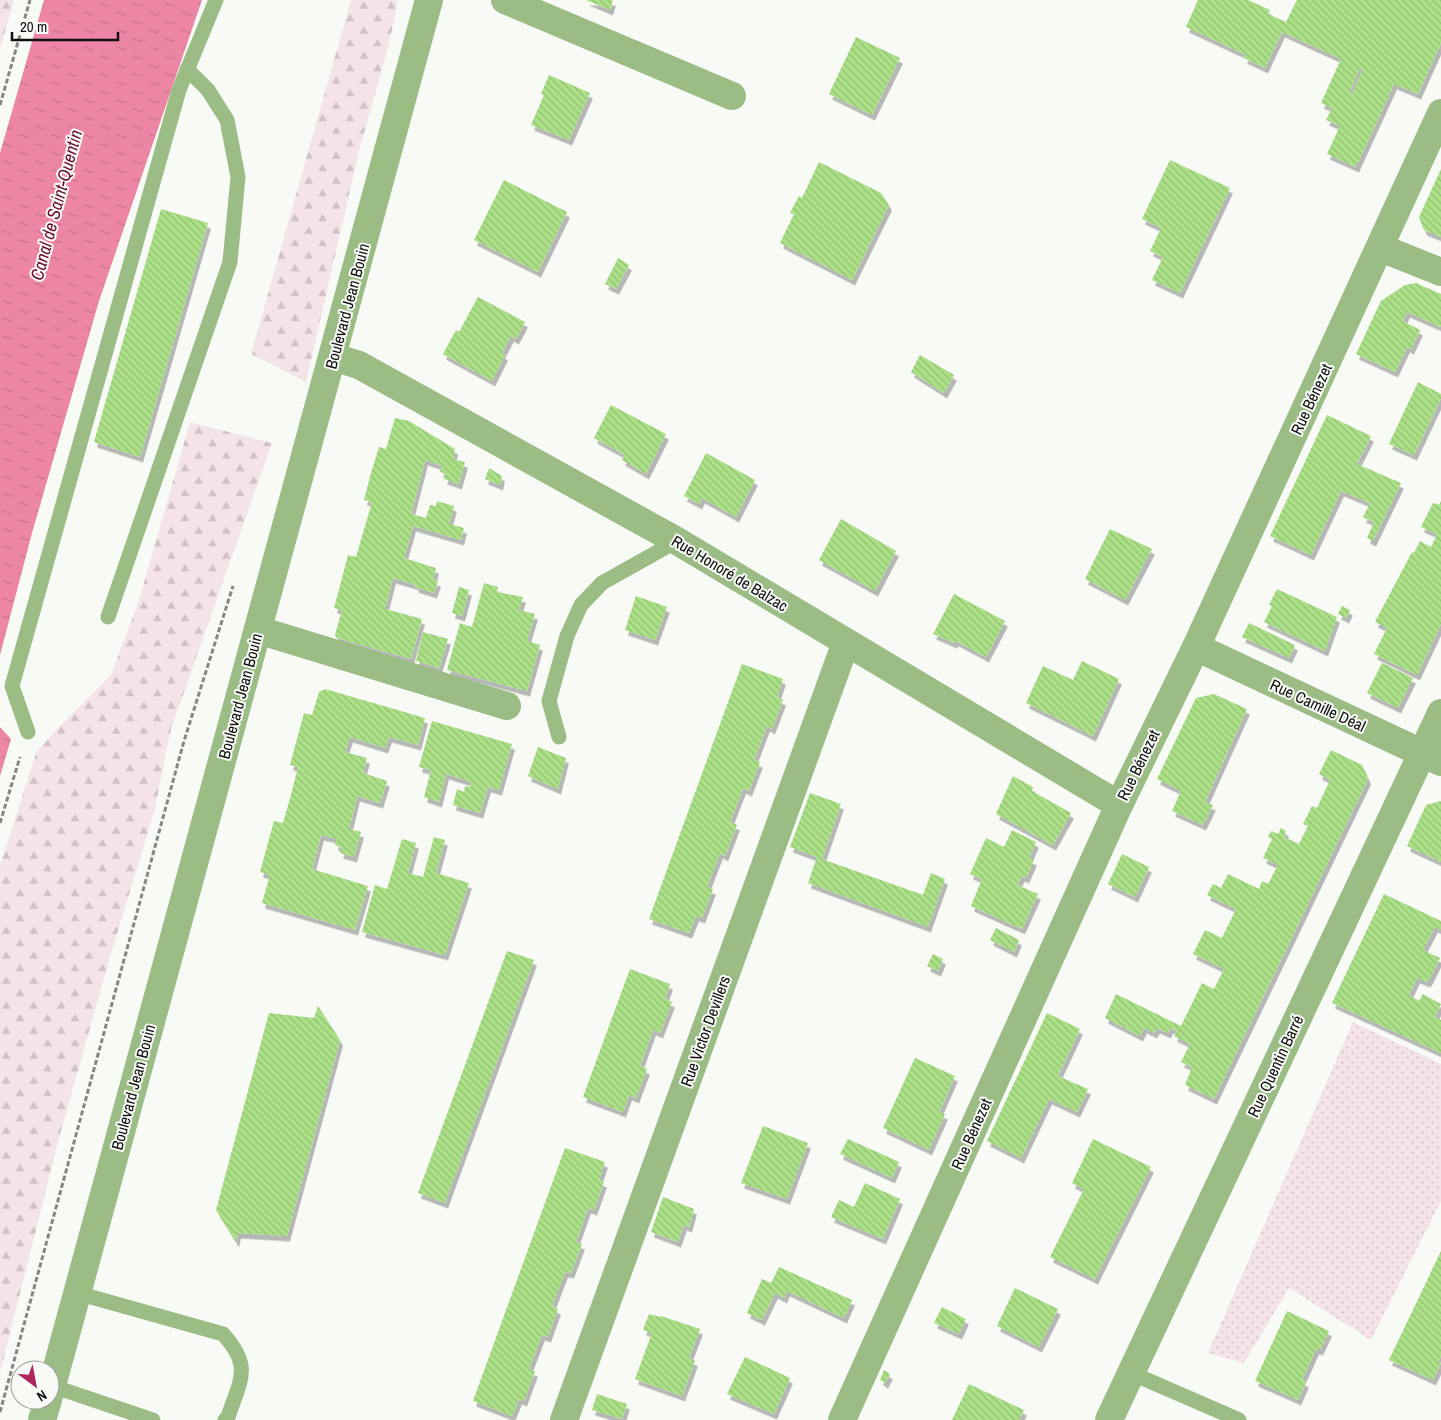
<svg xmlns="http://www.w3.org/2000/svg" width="1441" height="1420" font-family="'Archivo Narrow',sans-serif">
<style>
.grass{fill:url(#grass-dots)}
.forest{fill:url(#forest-firs)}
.water{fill:url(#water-ripples)}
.building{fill:url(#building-back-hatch);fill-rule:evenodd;filter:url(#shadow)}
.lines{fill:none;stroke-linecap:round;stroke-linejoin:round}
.path{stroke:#858784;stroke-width:3;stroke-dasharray:5 2.5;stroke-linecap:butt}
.service{stroke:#9bbd85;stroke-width:15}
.minor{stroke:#9bbd85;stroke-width:28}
.tertiary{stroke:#9bbd85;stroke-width:28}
.labels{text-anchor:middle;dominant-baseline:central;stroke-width:4;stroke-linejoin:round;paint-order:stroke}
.street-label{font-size:16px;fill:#0e0f0e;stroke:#f7faf5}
.water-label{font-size:18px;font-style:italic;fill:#680b33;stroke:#f7faf5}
</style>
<defs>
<pattern id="grass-dots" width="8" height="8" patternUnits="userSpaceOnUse" patternTransform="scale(1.25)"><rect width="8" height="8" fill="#f4e3e7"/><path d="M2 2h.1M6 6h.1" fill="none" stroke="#d0c2c5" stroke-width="1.8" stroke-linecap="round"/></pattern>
<pattern id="forest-firs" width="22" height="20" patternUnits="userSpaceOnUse" patternTransform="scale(1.25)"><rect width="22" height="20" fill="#f4e3e7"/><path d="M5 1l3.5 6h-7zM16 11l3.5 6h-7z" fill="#d0c2c5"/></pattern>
<pattern id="water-ripples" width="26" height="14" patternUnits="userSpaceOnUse" patternTransform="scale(1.25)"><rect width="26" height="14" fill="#ec86a4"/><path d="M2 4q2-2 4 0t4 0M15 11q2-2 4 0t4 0" fill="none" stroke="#c9728c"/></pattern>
<pattern id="building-back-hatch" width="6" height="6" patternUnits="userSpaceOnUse" patternTransform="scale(1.25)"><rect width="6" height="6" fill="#abe087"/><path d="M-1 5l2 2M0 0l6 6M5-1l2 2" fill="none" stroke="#92bf73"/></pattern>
<filter id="shadow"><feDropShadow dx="3" dy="5.5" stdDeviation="0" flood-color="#0004"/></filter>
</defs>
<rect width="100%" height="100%" fill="#f7faf5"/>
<path class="grass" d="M 1353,1022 L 1441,1064 L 1441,1201 L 1371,1340 L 1289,1288 L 1244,1363 L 1208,1353 Z"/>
<path class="forest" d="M 0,0 L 14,0 L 0,49 Z
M 351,0 L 398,0 L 389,44 L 359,151 L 306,382 L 251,354 Z
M 190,422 L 272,443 L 171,729 L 154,812 L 110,957 L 59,1138 L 0,1373 L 0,866 L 36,753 L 56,730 L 111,675 L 139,600 Z"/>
<path class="water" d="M 44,0 L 202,0 L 99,301 L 32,533 L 0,655 L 0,153 Z
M 0,727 L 11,739 L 0,776 Z"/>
<path class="building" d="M 586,0 L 613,0 L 610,10 Z
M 1198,0 L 1248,0 L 1270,10 L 1268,14 L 1286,22 L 1297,0 L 1441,0 L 1441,43 L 1418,94 L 1394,84 L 1356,167 L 1327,154 L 1340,126 L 1326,120 L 1332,108 L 1321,103 L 1341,59 L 1282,32 L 1265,68 L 1244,58 L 1246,55 L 1186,27 ZM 1360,68 L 1363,69 L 1352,95 L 1349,93 Z
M 856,37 L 900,58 L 872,115 L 829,94 Z
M 549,75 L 590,93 L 569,140 L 531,125 L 544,95 L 541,94 Z
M 1170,160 L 1230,188 L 1180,293 L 1152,280 L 1163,257 L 1150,251 L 1161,228 L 1142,219 Z
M 819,162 L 881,193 L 889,205 L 852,280 L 780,243 L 794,214 L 790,213 L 799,196 L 802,198 Z
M 1441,169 L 1441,237 L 1424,230 L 1419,217 Z
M 504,180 L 567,212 L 538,272 L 474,240 Z
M 161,209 L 208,223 L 140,457 L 94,442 Z
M 618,258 L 629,265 L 616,289 L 605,284 Z
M 1416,283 L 1441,294 L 1441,327 L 1407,312 L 1403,321 L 1420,330 L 1411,349 L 1407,347 L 1395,372 L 1356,354 L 1381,301 L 1405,285 Z
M 478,297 L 525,322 L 516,339 L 511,336 L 502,353 L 505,355 L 492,381 L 443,354 L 456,330 L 459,332 Z
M 920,355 L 954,375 L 944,393 L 911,372 Z
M 1418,382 L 1441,394 L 1441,398 L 1414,455 L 1389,444 Z
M 611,405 L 666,434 L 646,474 L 622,460 L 625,455 L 594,438 Z
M 1327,415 L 1371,436 L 1357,464 L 1401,483 L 1373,541 L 1367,538 L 1374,522 L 1363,517 L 1370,503 L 1341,491 L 1311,555 L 1270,536 Z
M 395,418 L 409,421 L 455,449 L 453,459 L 465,462 L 459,484 L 444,479 L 446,474 L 440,472 L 442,466 L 425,460 L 411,514 L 426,518 L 430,505 L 436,506 L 437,501 L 454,506 L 449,524 L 464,528 L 461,540 L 413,526 L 404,558 L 436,568 L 433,580 L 438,581 L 434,593 L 415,587 L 416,585 L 393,578 L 385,609 L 422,619 L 411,659 L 337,638 L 335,635 L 342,610 L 334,608 L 341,582 L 348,555 L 356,557 L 372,502 L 364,500 L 371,473 L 379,447 L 386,449 Z
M 706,453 L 755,480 L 736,517 L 702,498 L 699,504 L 684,496 Z
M 489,468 L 502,476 L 500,485 L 485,479 Z
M 1441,501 L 1441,624 L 1417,675 L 1374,654 L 1387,628 L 1375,622 L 1412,552 L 1414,553 L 1420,541 L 1431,547 L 1437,534 L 1421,527 L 1433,503 L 1439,505 Z
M 841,519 L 896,551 L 875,591 L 819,560 Z
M 1110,529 L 1152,549 L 1125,600 L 1085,579 Z
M 484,583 L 498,587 L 497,592 L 523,597 L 519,610 L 535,614 L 527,641 L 540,645 L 527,691 L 447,670 L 460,623 L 472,627 Z
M 459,587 L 469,590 L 462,616 L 452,613 Z
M 1277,589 L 1337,617 L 1325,651 L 1264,622 L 1272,606 L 1269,605 Z
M 954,594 L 1005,621 L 986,657 L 956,641 L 954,643 L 933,634 Z
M 636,596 L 667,607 L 655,640 L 625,630 Z
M 1342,606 L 1350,610 L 1346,618 L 1338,614 Z
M 1249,623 L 1295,645 L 1289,658 L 1242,637 Z
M 423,632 L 448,639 L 439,668 L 416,661 Z
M 1082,661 L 1119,679 L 1093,736 L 1026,703 L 1043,666 L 1073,680 Z
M 1382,663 L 1413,678 L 1398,708 L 1367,693 Z
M 742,664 L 783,679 L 777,697 L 783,700 L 772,729 L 767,726 L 754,760 L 760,762 L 749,791 L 743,788 L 730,822 L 737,825 L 725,856 L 720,853 L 707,887 L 713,889 L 702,918 L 696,916 L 689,933 L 649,919 Z
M 325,689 L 425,718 L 418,745 L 389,737 L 385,748 L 350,737 L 345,752 L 367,758 L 363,773 L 387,781 L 380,803 L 357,796 L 349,829 L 361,832 L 354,857 L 340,853 L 342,848 L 335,845 L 337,839 L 321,835 L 312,869 L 368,886 L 355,930 L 262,903 L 270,875 L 260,872 L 274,821 L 283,823 L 291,795 L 298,767 L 290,765 L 304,713 L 312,715 L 319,692 Z
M 1214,694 L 1247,709 L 1205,802 L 1213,805 L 1203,825 L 1172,811 L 1181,791 L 1157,779 L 1196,698 Z
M 432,721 L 512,744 L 499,790 L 488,787 L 480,813 L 453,805 L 457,789 L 464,792 L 465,786 L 470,787 L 472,782 L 446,774 L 439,802 L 424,797 L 431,770 L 419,767 Z
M 538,747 L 566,758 L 558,789 L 528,776 Z
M 1331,750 L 1362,765 L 1368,779 L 1214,1099 L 1185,1085 L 1192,1067 L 1181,1062 L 1190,1044 L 1174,1036 L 1177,1031 L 1170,1028 L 1168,1033 L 1157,1028 L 1154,1033 L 1144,1028 L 1140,1036 L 1105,1018 L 1116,994 L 1181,1026 L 1202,983 L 1214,989 L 1224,969 L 1193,954 L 1205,930 L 1222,938 L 1236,909 L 1207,895 L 1213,884 L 1221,888 L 1228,874 L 1259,889 L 1262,881 L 1268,884 L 1278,865 L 1263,858 L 1272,839 L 1268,837 L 1271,831 L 1278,834 L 1281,828 L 1286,831 L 1284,837 L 1299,844 L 1308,826 L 1303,824 L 1312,806 L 1317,808 L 1330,780 L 1319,774 Z
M 1013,776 L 1033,787 L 1032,791 L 1071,813 L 1053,845 L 996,814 Z
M 810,793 L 841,804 L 822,859 L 923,895 L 931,873 L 945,879 L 928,927 L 808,883 L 817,857 L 790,847 Z
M 1441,801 L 1441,862 L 1407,846 L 1426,805 Z
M 1012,830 L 1036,842 L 1029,858 L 1034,860 L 1026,878 L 1022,876 L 1017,885 L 1038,894 L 1022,929 L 971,906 L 982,879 L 970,874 L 986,838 L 1004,847 Z
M 434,837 L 445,840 L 436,873 L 469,883 L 445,955 L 362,932 L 375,885 L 387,889 L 402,839 L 416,843 L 408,873 L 423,877 Z
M 1122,854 L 1149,867 L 1135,897 L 1108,884 Z
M 1384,894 L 1441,921 L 1441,930 L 1435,927 L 1423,950 L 1440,958 L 1429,980 L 1427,982 L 1417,978 L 1409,995 L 1419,1001 L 1423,994 L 1441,1004 L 1435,1017 L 1441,1020 L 1441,1053 L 1332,1003 Z
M 996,928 L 1019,940 L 1014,952 L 990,940 Z
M 507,951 L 534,960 L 445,1203 L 418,1193 Z
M 933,954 L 943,959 L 938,971 L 927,966 Z
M 630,969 L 670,984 L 665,999 L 672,1002 L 660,1033 L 653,1030 L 640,1066 L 647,1069 L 636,1098 L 629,1095 L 623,1112 L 583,1097 Z
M 318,1006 L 340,1040 L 287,1236 L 238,1233 L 236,1242 L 216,1210 L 269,1013 L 314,1018 Z
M 1047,1013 L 1080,1029 L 1058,1076 L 1088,1089 L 1077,1112 L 1049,1099 L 1021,1158 L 987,1141 Z
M 915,1058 L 955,1076 L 939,1112 L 945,1114 L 929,1150 L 883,1128 Z
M 763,1126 L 808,1143 L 787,1199 L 741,1183 Z
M 848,1139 L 899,1162 L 892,1178 L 840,1154 Z
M 1093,1139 L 1151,1167 L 1095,1279 L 1050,1257 L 1084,1189 L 1072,1183 Z
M 565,1148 L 605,1162 L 599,1180 L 604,1182 L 594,1210 L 588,1208 L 576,1242 L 582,1244 L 571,1273 L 565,1272 L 552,1306 L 558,1309 L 548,1337 L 542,1335 L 529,1369 L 535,1371 L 524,1401 L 519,1399 L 512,1416 L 473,1401 Z
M 865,1183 L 900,1199 L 883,1239 L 831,1217 L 839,1200 L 854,1207 Z
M 663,1197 L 694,1209 L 689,1227 L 684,1225 L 678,1242 L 651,1232 Z
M 1441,1251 L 1441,1356 L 1438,1362 L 1441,1363 L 1433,1380 L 1389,1360 Z
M 779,1267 L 852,1300 L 844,1318 L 787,1291 L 784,1298 L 775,1293 L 762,1320 L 747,1313 L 762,1279 L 771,1283 Z
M 1015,1288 L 1058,1309 L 1039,1347 L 997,1326 Z
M 942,1307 L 966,1319 L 959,1334 L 934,1323 Z
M 1287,1311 L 1329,1331 L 1320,1350 L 1316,1349 L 1302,1380 L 1306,1382 L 1298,1400 L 1255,1381 Z
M 649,1314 L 661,1317 L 661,1316 L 700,1329 L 689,1358 L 695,1361 L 682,1396 L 635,1379 L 652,1333 L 643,1330 Z
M 745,1357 L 790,1378 L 774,1414 L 727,1394 Z
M 884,1370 L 890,1374 L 885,1383 L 880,1380 Z
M 969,1384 L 1024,1410 L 1019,1420 L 952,1420 Z
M 597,1394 L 627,1404 L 622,1419 L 592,1410 Z"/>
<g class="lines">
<path class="path" d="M 0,105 L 30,0
M 0,823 L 20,757
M 0,1412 L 184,741 L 233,586"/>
<path class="service" d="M 108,617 L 230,262 L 238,177 L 227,120 L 208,90 L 187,69
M 28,732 L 12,686 L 179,90 L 216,0
M 559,737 L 549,701 L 567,636 L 581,605 L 602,583 L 677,541
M 77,1293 L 223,1334 C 253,1367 240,1380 228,1417 L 225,1420
M 1131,1373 L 1239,1420
M 52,1386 L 153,1420"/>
<path class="minor" d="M 505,0 L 732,96
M 1381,248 L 1441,272
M 333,357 L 359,365 L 677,541 L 1119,805
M 258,630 L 507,706
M 1196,647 L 1441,762
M 564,1420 L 846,642
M 842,1420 L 1119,805 L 1196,647 L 1441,113
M 1109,1420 L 1441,713"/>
<path class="tertiary" d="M 50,1393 L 429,0
M 42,1420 L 48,1400"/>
</g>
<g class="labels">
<g class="street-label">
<text transform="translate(347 306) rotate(-75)">Boulevard Jean Bouin</text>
<text transform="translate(1311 399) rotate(-65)">Rue Bénezet</text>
<text transform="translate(730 573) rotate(31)">Rue Honoré de Balzac</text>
<text transform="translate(240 696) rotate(-75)">Boulevard Jean Bouin</text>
<text transform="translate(1318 705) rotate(25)">Rue Camille Déal</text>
<text transform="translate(1138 765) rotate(-64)">Rue Bénezet</text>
<text transform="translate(705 1031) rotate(-70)">Rue Victor Devillers</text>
<text transform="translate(1275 1066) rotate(-65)">Rue Quentin Barré</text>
<text transform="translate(133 1087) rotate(-75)">Boulevard Jean Bouin</text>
<text transform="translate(971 1134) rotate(-66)">Rue Bénezet</text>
</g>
<g class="water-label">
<text transform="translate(56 205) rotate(-75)">Canal de Saint-Quentin</text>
</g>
</g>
<g transform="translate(35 1385) rotate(148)"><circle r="24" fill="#f7faf5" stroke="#9a9c99"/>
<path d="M0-4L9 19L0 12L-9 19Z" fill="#b1255e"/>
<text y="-8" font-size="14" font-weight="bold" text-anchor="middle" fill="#0e0f0e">N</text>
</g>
<path d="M12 32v8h106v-8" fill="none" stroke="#0e0f0e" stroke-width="2.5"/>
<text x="20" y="32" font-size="15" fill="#0e0f0e" stroke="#f7faf5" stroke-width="4" paint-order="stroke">20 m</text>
</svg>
